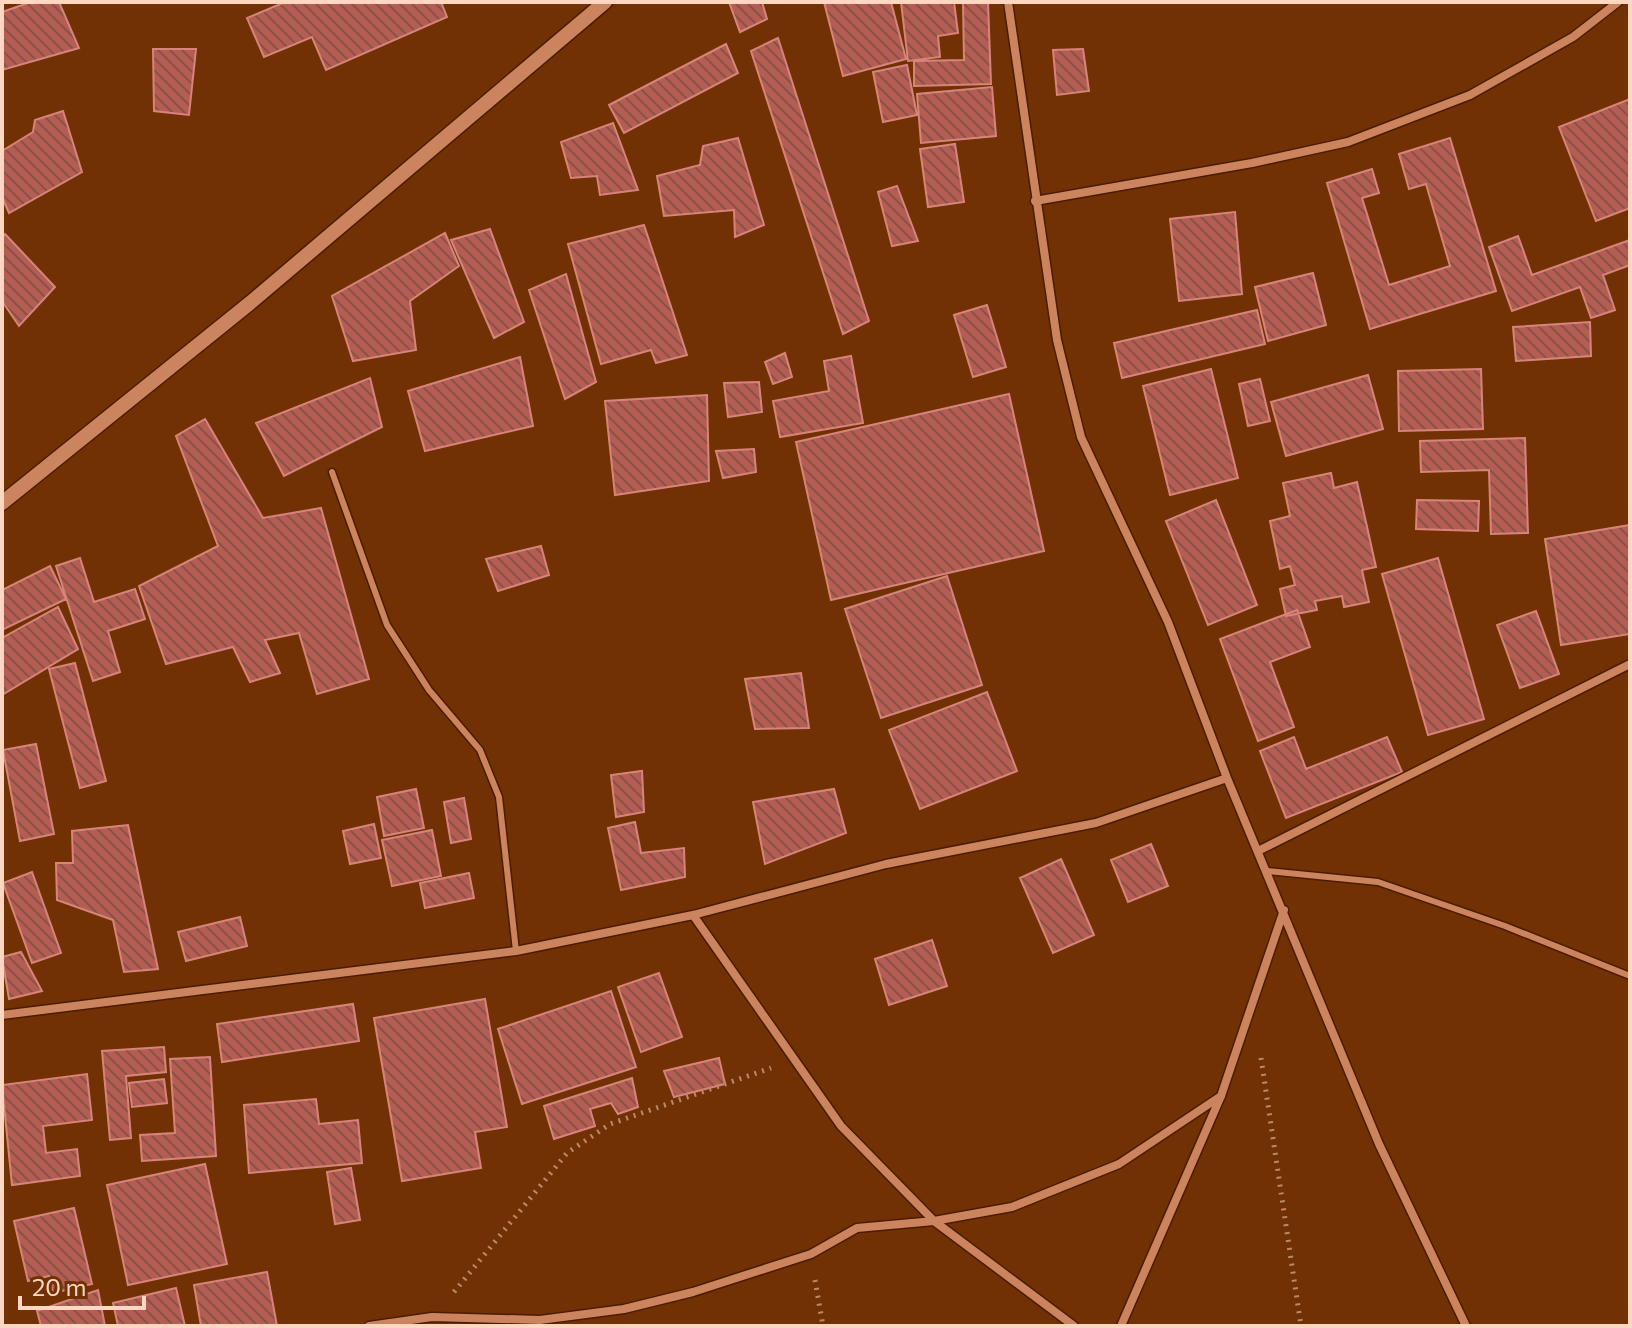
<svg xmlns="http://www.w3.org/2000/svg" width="1632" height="1328" font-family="Commissioner,sans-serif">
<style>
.building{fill:url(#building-back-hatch);stroke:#d7857a;stroke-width:2}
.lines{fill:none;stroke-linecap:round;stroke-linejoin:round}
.service-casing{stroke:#4c1c00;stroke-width:9}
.minor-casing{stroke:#4c1c00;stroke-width:11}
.tertiary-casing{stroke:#4c1c00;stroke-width:17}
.path{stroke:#bb8969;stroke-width:5;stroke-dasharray:2 6;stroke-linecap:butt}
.service{stroke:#cc845e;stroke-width:6}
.minor{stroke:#cc845e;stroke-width:8}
.tertiary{stroke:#cc845e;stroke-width:14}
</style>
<defs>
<pattern id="building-back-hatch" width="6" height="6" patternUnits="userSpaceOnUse" patternTransform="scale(2)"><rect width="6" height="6" fill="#b45d52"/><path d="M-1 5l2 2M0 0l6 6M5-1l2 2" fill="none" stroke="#8a5148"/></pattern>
</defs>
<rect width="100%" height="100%" fill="#713105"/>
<path class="building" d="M 31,2 L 59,2 L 79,48 L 2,70 L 2,12 Z
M 285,2 L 441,2 L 447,17 L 326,70 L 312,37 L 264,57 L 247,18 Z
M 729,2 L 762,2 L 767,19 L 740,32 Z
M 824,2 L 891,2 L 906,59 L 843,76 Z
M 901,2 L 954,2 L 958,33 L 938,36 L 940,57 L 908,61 Z
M 963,2 L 988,2 L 991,84 L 914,86 L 914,61 L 964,60 Z
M 778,38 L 869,321 L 843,334 L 751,51 Z
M 726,44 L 738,73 L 624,133 L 609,105 Z
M 153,49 L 196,49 L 189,115 L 154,111 Z
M 1083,49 L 1089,91 L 1057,95 L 1053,50 Z
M 907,65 L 917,115 L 883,122 L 873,72 Z
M 992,87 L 996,136 L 921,143 L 917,94 Z
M 1630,99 L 1630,208 L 1596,221 L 1559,127 Z
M 63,111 L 82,172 L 9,213 L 2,197 L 2,151 L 33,132 L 35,120 Z
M 613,123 L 638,190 L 600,195 L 597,176 L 571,178 L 561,142 Z
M 738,138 L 764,225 L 735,237 L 734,210 L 664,216 L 657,176 L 700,165 L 703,146 Z
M 1450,138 L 1496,291 L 1370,329 L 1327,183 L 1372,169 L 1379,193 L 1362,198 L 1389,285 L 1450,266 L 1426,184 L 1409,189 L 1399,154 Z
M 955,144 L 964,202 L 928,207 L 920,149 Z
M 897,186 L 918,241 L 892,246 L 878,192 Z
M 1235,212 L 1242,294 L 1179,301 L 1170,219 Z
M 644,225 L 687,355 L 656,363 L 651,350 L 601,364 L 568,244 Z
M 490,229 L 524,322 L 494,338 L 451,240 Z
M 445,233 L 459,266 L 410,301 L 416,350 L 353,361 L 332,296 Z
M 5,234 L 55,287 L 19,326 L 2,301 L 2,238 Z
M 1518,236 L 1532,275 L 1630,240 L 1630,265 L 1603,275 L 1615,310 L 1591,318 L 1580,287 L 1512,311 L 1489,247 Z
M 1313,273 L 1326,325 L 1268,341 L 1255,287 Z
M 566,274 L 596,382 L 565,399 L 529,290 Z
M 987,305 L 1006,367 L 973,377 L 954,315 Z
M 1257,310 L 1265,344 L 1122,378 L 1114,343 Z
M 1590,322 L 1591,356 L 1516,361 L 1513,327 Z
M 785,353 L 792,377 L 773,384 L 765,362 Z
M 851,356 L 863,423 L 780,437 L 773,401 L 829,391 L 824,361 Z
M 520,357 L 533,426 L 425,451 L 408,391 Z
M 1211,369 L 1238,478 L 1170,495 L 1143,386 Z
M 1481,369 L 1483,429 L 1399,431 L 1398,371 Z
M 1368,375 L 1383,429 L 1286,456 L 1271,402 Z
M 370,378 L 382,427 L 284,476 L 256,423 Z
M 1260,379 L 1270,421 L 1248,426 L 1239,384 Z
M 759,382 L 762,412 L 728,417 L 724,383 Z
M 1009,394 L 1044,551 L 831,600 L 796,442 Z
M 707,395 L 709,481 L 615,495 L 605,401 Z
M 205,419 L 263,518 L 321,508 L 369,679 L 317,694 L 299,633 L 265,640 L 280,673 L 250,682 L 233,647 L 166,664 L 139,586 L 218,546 L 176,436 Z
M 1525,438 L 1528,533 L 1491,534 L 1489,470 L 1421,472 L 1420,441 Z
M 754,449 L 756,472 L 723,478 L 716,451 Z
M 1331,473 L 1334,488 L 1357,482 L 1376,567 L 1362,570 L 1369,602 L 1344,607 L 1342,596 L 1315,601 L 1317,610 L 1286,616 L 1280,589 L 1295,585 L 1290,566 L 1280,569 L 1270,521 L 1290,516 L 1283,483 Z
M 1216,500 L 1257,605 L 1208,625 L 1166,521 Z
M 1417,500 L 1479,501 L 1478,531 L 1416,529 Z
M 1630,525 L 1630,634 L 1561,645 L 1545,539 Z
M 541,546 L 549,575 L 498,591 L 486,559 Z
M 80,558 L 94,602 L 135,589 L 145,619 L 108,631 L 120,672 L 93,681 L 56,566 Z
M 1438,558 L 1484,719 L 1428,735 L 1382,574 Z
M 50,566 L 66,599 L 2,630 L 2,590 Z
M 947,576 L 982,685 L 881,718 L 845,609 Z
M 58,607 L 78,649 L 2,695 L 2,638 Z
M 1297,610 L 1310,647 L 1270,662 L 1294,727 L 1258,741 L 1220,639 Z
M 1536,611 L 1559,674 L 1520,688 L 1497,625 Z
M 75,663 L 106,781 L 80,788 L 49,669 Z
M 801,673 L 809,728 L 755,729 L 745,679 Z
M 987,692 L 1017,771 L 920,809 L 889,730 Z
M 1294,737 L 1306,769 L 1387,737 L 1402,772 L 1286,818 L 1260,751 Z
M 36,744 L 54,834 L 20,841 L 3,750 Z
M 642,771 L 644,812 L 616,817 L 611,775 Z
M 416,789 L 424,828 L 384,836 L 377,797 Z
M 834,789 L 846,833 L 765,864 L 753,802 Z
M 464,798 L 471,839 L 451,843 L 444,802 Z
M 635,822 L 641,853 L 684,848 L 685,877 L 621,890 L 608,828 Z
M 374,824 L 381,858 L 350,864 L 343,831 Z
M 128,825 L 158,969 L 124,972 L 113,920 L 57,900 L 56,863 L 73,863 L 72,831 Z
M 432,830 L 441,876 L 392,886 L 382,840 Z
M 1151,844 L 1168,886 L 1128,902 L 1111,860 Z
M 1061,859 L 1094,935 L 1053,953 L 1020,878 Z
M 32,872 L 61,953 L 32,963 L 3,883 Z
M 469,873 L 474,898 L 425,908 L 420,883 Z
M 240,917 L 247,946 L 186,961 L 178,932 Z
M 932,940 L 947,986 L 889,1005 L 875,959 Z
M 21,952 L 42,991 L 9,999 L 2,957 Z
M 659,973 L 682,1037 L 641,1052 L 618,987 Z
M 611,991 L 636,1067 L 522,1104 L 498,1029 Z
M 485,999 L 507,1127 L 475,1132 L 481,1168 L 402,1181 L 374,1018 Z
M 353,1004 L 359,1041 L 222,1062 L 217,1024 Z
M 164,1047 L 166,1072 L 126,1076 L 131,1138 L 110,1140 L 102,1051 Z
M 210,1057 L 216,1156 L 142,1161 L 140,1135 L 175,1133 L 170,1059 Z
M 719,1058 L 725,1084 L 674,1097 L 664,1071 Z
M 87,1074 L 92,1120 L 43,1126 L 46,1153 L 77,1149 L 80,1176 L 12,1185 L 2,1085 Z
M 632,1078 L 638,1107 L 618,1114 L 611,1103 L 590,1109 L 595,1126 L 554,1139 L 544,1106 Z
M 164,1079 L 167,1103 L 132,1107 L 129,1083 Z
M 316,1099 L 319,1124 L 358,1120 L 362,1163 L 249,1173 L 244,1105 Z
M 205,1164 L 227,1264 L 128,1285 L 107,1185 Z
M 351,1168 L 360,1220 L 335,1224 L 327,1172 Z
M 74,1208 L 92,1284 L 53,1293 L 49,1276 L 28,1281 L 14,1221 Z
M 267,1272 L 277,1326 L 201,1326 L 194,1285 Z
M 176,1288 L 185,1326 L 118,1326 L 113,1303 Z
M 98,1290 L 105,1326 L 41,1326 L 37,1311 Z"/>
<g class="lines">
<defs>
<path id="service" d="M 332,472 L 387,625 L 429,690 L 480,750 L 499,797 L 516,951
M 1268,871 L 1378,882 L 1505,926 L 1630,976"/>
<path id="minor" d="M 1008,2 L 1057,340 L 1081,437 L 1168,622 L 1227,778 L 1379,1144 L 1466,1326
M 1035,201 L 1252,163 L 1348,142 L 1470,95 L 1573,37 L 1618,2
M 1260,850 L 1630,664
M 693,915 L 841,1126 L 934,1221 L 1074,1326
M 2,1015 L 516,951 L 693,915 L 886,864 L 1096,823 L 1227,778
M 369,1326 L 432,1317 L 540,1320 L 624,1309 L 693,1292 L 811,1254 L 857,1228 L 934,1221 L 1012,1207 L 1119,1164 L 1221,1096
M 1121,1326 L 1221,1096 L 1284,910"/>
<path id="tertiary" d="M 2,503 L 250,303 L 605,2"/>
</defs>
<use href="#service" class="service-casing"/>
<use href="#minor" class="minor-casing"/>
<use href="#tertiary" class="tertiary-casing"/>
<path class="path" d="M 1261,1058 L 1301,1326
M 815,1280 L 823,1326
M 454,1292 L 567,1153 L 610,1124 L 771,1068"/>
<use href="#service" class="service"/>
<use href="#minor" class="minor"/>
<use href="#tertiary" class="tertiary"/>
</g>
<rect width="1632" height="1328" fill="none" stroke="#fed7c3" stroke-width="8"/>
<path d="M20 1296v12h124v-12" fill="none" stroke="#fed7c3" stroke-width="4"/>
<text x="32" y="1296" font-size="24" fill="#fed7c3" stroke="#713105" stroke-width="6" paint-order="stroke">20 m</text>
</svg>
